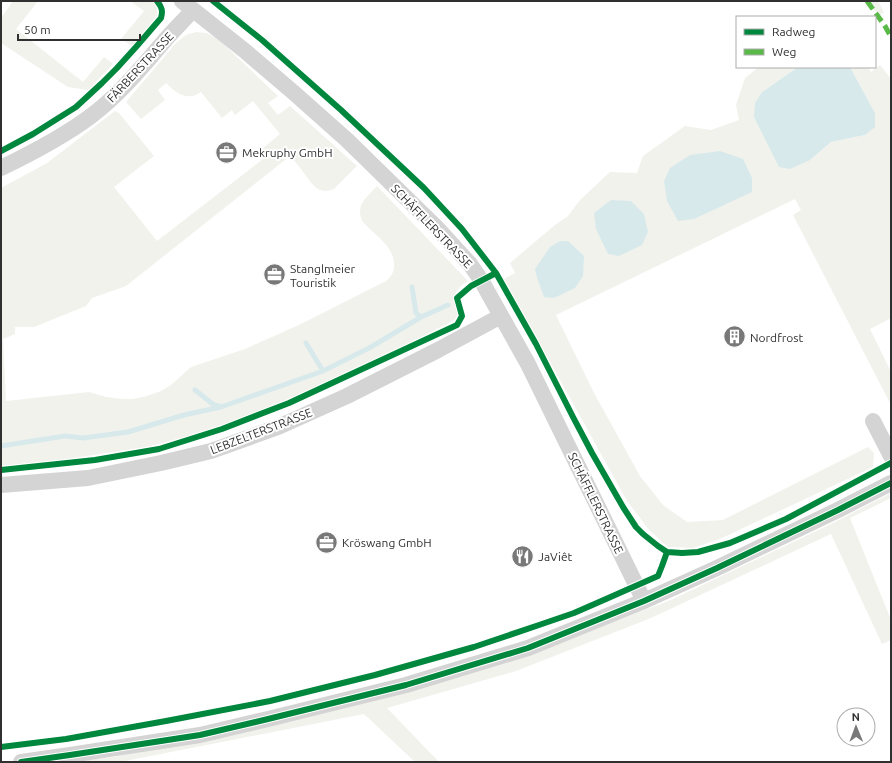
<svg xmlns="http://www.w3.org/2000/svg" width="892" height="763" font-family="Ubuntu,sans-serif">
<style>
.green{fill:#f1f2ec}
.water{fill:#d8e9ec}
.lines{fill:none;stroke-linecap:round;stroke-linejoin:round}
.stream{stroke:#d8e9ec;stroke-width:5}
.minor{stroke:#d4d4d4;stroke-width:16}
.quiet{stroke:#58b947;stroke-width:5;stroke-dasharray:10 5;stroke-linecap:butt}
.cycleway-casing{stroke:#fff;stroke-width:8}
.cycleway{stroke:#00873e;stroke-width:6}
.labels{text-anchor:middle;dominant-baseline:central;stroke-width:4;stroke-linejoin:round;paint-order:stroke}
.street-label{font-size:12px;fill:#303030;stroke:#fff}
.poi-label{font-size:12px;fill:#303030;stroke:#fff;text-anchor:start}
</style>
<rect width="100%" height="100%" fill="#fff"/>
<path class="green" d="M 13,1 L 38,1 L 16,29 L 83,82 L 104,57 L 113,64 L 88,90 L 68,87 L 1,43 L 1,18 Z
M 130,1 L 154,1 L 157,7 L 157,16 L 133,46 L 121,39 L 144,11 Z
M 868,1 L 878,1 L 884,12 L 879,16 Z
M 196,32 L 207,33 L 219,40 L 278,96 L 268,103 L 278,115 L 290,106 L 357,166 L 334,189 C 319,195 314,186 306,176 C 301,169 296,162 290,156 L 126,286 L 92,298 L 86,306 L 34,327 L 15,327 L 15,334 L 3,339 L 6,401 L 89,392 L 106,397 L 122,399 L 133,399 L 147,396 L 161,391 L 171,385 L 191,367 L 245,349 L 301,324 L 386,281 C 392,276 394,272 394,265 C 394,245 374,235 363,222 C 354,206 367,197 377,186 L 468,281 C 464,284 460,286 458,289 C 451,299 461,310 456,318 C 455,319 453,321 451,322 L 341,377 L 274,408 L 197,434 L 146,447 L 67,459 L 1,466 L 1,188 L 47,163 L 115,111 L 119,113 L 154,156 L 114,187 L 157,241 L 267,156 L 262,149 L 280,134 L 253,101 L 235,115 L 232,110 L 222,118 L 201,92 C 199,93 195,96 192,96 C 182,98 173,90 166,83 L 158,90 L 165,100 L 141,119 L 126,102 L 176,43 L 186,35 Z
M 880,65 L 891,79 L 891,318 L 870,329 L 891,372 L 891,405 L 793,215 L 801,210 L 795,199 L 556,315 L 594,393 L 640,476 L 663,505 L 687,522 L 723,520 L 868,447 L 874,453 L 873,467 L 720,539 L 693,548 L 668,547 L 649,530 L 627,501 L 504,279 L 515,273 L 510,263 L 555,225 L 568,216 L 580,200 L 610,172 L 637,173 L 643,156 L 685,126 L 711,130 L 739,120 L 736,105 L 745,78 L 759,67 L 798,67 L 762,92 L 810,160 L 831,142 L 865,135 L 875,113 L 850,67 L 868,67 L 871,72 Z
M 891,493 L 891,498 L 850,518 L 891,620 L 891,640 L 882,644 L 831,534 L 651,618 L 516,671 L 387,708 L 439,762 L 415,762 L 364,714 L 120,762 L 71,762 L 114,757 L 258,726 L 516,659 L 671,600 L 833,523 Z"/>
<path class="water" d="M 798,67 L 850,67 L 875,113 L 875,127 L 865,135 L 831,142 L 810,160 L 790,169 L 779,167 L 754,117 L 755,103 L 762,92 Z
M 720,151 L 743,159 L 752,178 L 752,192 L 694,219 L 678,221 L 667,201 L 664,181 L 670,168 L 690,155 Z
M 611,200 L 631,201 L 644,214 L 648,232 L 642,245 L 619,256 L 608,254 L 596,229 L 594,213 Z
M 560,241 L 568,241 L 584,256 L 583,276 L 575,288 L 554,298 L 544,297 L 537,278 L 535,269 L 550,247 Z"/>
<g class="lines">
<path class="stream" d="M 412,287 L 416,313 L 421,317
M 306,343 L 323,371
M 195,390 L 214,405 L 219,406
M 1,446 L 65,436 L 83,438 L 128,432 L 184,415 L 221,407 L 323,371 L 371,347 L 421,317 L 448,305"/>
<path class="minor" d="M 182,1 L 245,51 L 293,92 L 347,140 L 437,228 L 470,264 L 481,280 L 528,364 L 644,601
M 1,168 C 32,153 63,137 91,116 C 120,94 143,66 166,39 C 175,29 184,20 193,10
M 873,421 L 891,456
M 1,485 L 88,478 L 161,463 L 211,451 L 278,427 L 347,396 L 438,350 L 501,316
M 21,762 L 70,755 L 200,735 L 268,719 L 406,685 L 528,648 L 644,601 L 717,568 L 838,510 L 891,483"/>
<path class="quiet" d="M 867,1 L 885,26 L 891,37"/>
<defs>
<path id="cycleway" d="M 213,1 L 262,40 L 341,110 L 424,188 L 462,229 L 496,273 L 536,344 L 573,417 L 592,453 L 623,507 L 636,527 L 643,534 L 658,546 L 667,552 L 682,553 L 698,552 L 730,543 L 786,519 L 891,463
M 1,151 L 33,134 L 76,107 L 102,83 L 117,68 L 136,47 L 161,18 C 163,11 162,7 157,1
M 1,470 L 95,460 L 159,449 L 222,429 L 289,403 L 457,325 L 462,316 L 457,298 L 471,286 L 496,273
M 1,747 L 66,739 L 166,721 L 270,701 L 375,675 L 474,647 L 539,625 L 574,613 L 606,599 L 658,576 L 662,566 L 667,552
M 21,762 L 70,755 L 200,735 L 268,719 L 406,685 L 528,648 L 644,601 L 717,568 L 838,510 L 891,483"/>
</defs>
<use href="#cycleway" class="cycleway-casing"/>
<use href="#cycleway" class="cycleway"/>
</g>
<defs>
<symbol id="office-disc" viewBox="-11 -11 22 22"><circle r="9.5" fill="#787878" stroke="#fff"/><path d="M-6-3h4V-5.5h4V-3h4V5H-6ZM-1-4.5V-3h2v-1.5ZM-6 0V1H6V0Z" fill="#fff"/></symbol>
<symbol id="building-disc" viewBox="-11 -11 22 22"><circle r="9.5" fill="#787878" stroke="#fff"/><path d="M-4-6H4V6H1V3H-1V6H-4ZM-2.5-4.3h1.7v1.8h-1.7ZM.8-4.3h1.7v1.8H.8ZM-2.5-1h1.7V.8h-1.7ZM.8-1h1.7V.8H.8Z" fill="#fff"/></symbol>
<symbol id="restaurant-disc" viewBox="-11 -11 22 22"><circle r="9.5" fill="#787878" stroke="#fff"/><path d="M-5-6h1v4h1v-4h1v4h1v-4h1v5L-1.5 .5V6h-2V.5L-5-1ZM5-6V6H3V1.5H1.5Q1.5-4 5-6Z" fill="#fff"/></symbol>
</defs>
<g fill-rule="evenodd">
<use href="#office-disc" x="214" y="140" width="25" height="25"/>
<use href="#office-disc" x="262" y="262" width="25" height="25"/>
<use href="#building-disc" x="722" y="324" width="25" height="25"/>
<use href="#office-disc" x="314" y="530" width="25" height="25"/>
<use href="#restaurant-disc" x="510" y="544" width="25" height="25"/>
</g>
<g class="labels">
<g class="street-label">
<text transform="translate(140 67) rotate(-47)">FÄRBERSTRASSE</text>
<text transform="translate(432 226) rotate(46)">SCHÄFFLERSTRASSE</text>
<text transform="translate(261 431) rotate(-21)">LEBZELTERSTRASSE</text>
<text transform="translate(596 503) rotate(64)">SCHÄFFLERSTRASSE</text>
</g>
<g class="poi-label">
<text x="242" y="152">Mekruphy GmbH</text>
<text x="290" y="268">Stanglmeier<tspan x="290" dy="14">Touristik</tspan></text>
<text x="750" y="337">Nordfrost</text>
<text x="342" y="542">Kröswang GmbH</text>
<text x="538" y="556">JaViêt</text>
</g>
</g>
<rect width="892" height="763" fill="none" stroke="#303030" stroke-width="4"/>
<rect x="736" y="16" width="140" height="52" fill="#ffffff" stroke="#acacac"/>
<rect x="744" y="29" width="20" height="6" fill="#00873e" stroke="#acacac"/>
<text x="772" y="36" font-size="12" fill="#303030">Radweg</text>
<rect x="744" y="49" width="20" height="6" fill="#58b947" stroke="#acacac"/>
<text x="772" y="56" font-size="12" fill="#303030">Weg</text>
<g transform="translate(856 727) rotate(359)"><circle r="19" fill="#ffffff" stroke="#acacac"/>
<path d="M0-3L7 15L0 10L-7 15Z" fill="#787878"/>
<text y="-6" font-size="11" font-weight="bold" text-anchor="middle" fill="#303030">N</text>
</g>
<path d="M18 34v6h122v-6" fill="none" stroke="#303030" stroke-width="2"/>
<text x="24" y="34" font-size="12" fill="#303030" stroke="#ffffff" stroke-width="3" paint-order="stroke">50 m</text>
</svg>
